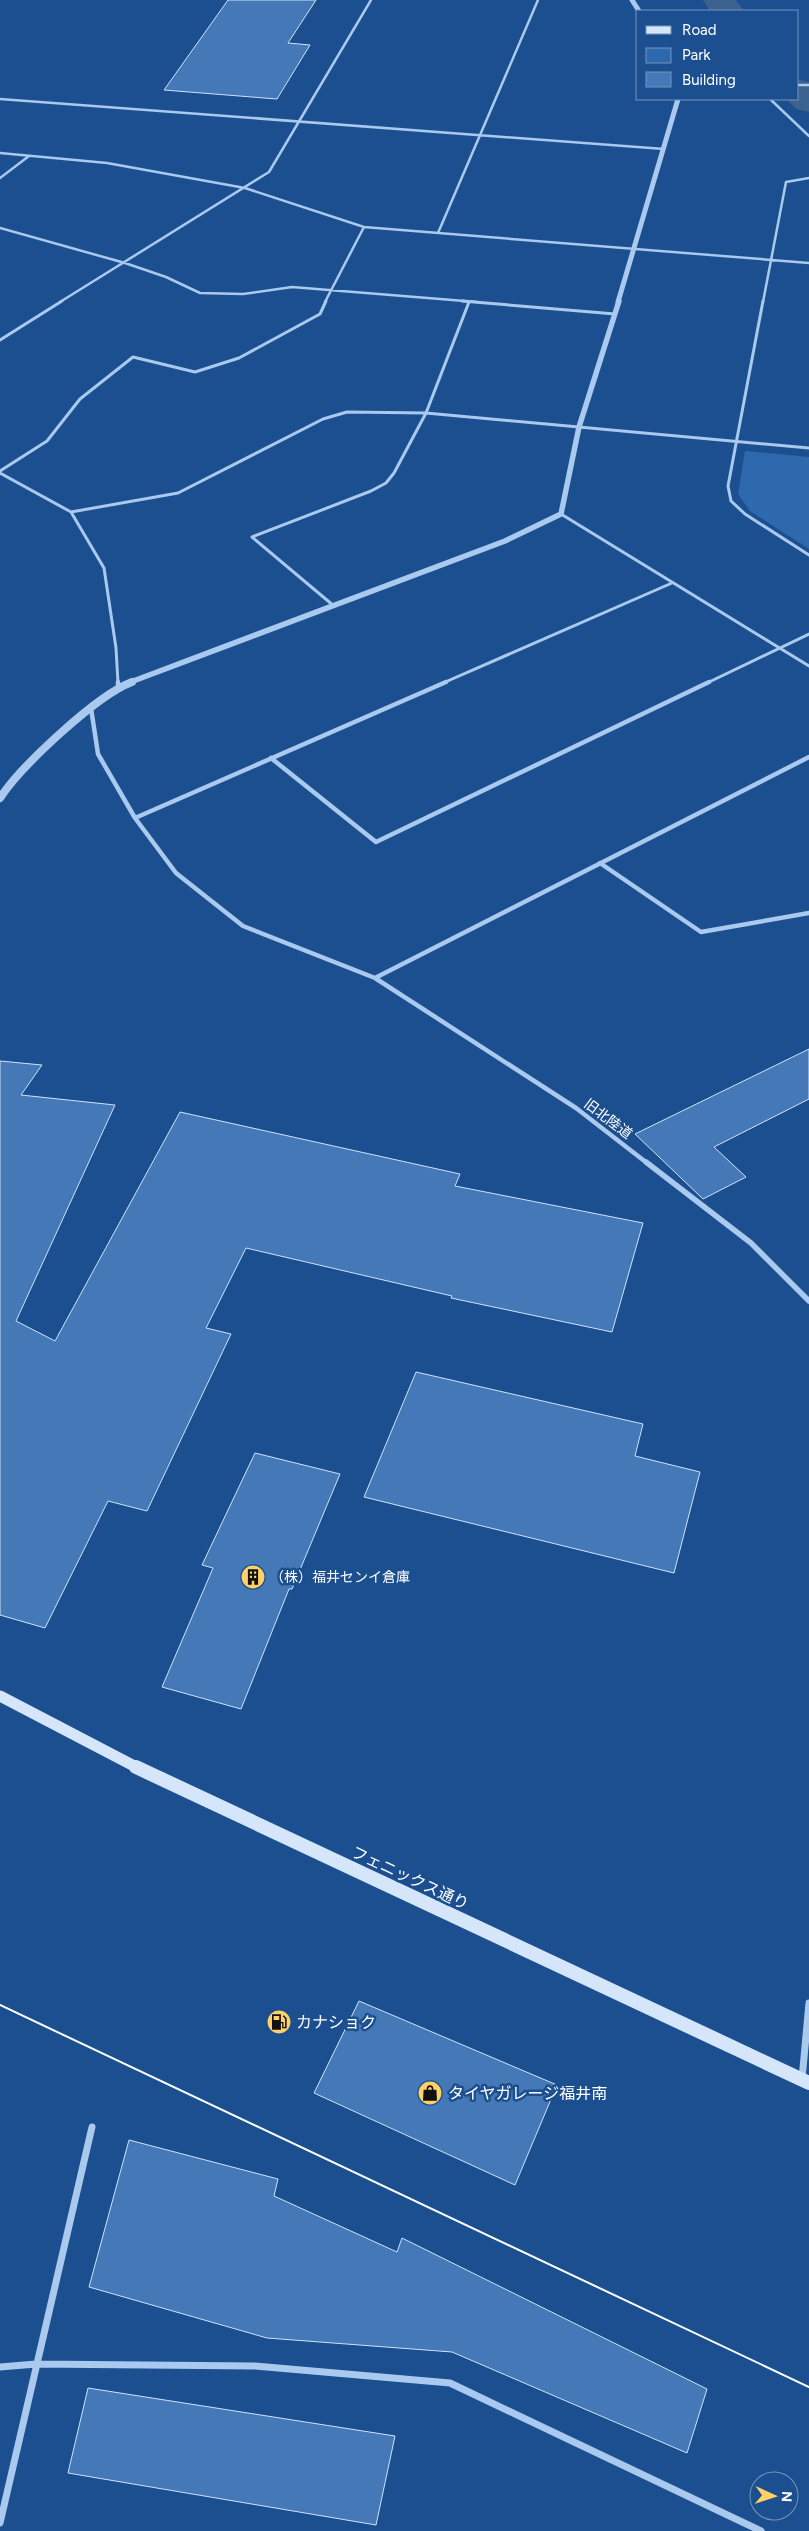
<svg xmlns="http://www.w3.org/2000/svg" width="809" height="2531" font-family="Figtree,'Noto Sans JP',sans-serif">
<style>
.green{fill:#2e69ad}
.lines{fill:none;stroke-linecap:round;stroke-linejoin:round}
.river{fill:#3c6290;fill-rule:evenodd}
.building{fill:#4478b7;stroke:#cfe3fa}
.minor-far4{stroke:#a9c9ee;stroke-width:2.5}
.minor-far3{stroke:#a9c9ee;stroke-width:3}
.minor-far2{stroke:#a9c9ee;stroke-width:4.5}
.minor-far1{stroke:#a9c9ee;stroke-width:5.5}
.minor{stroke:#a9c9ee;stroke-width:7}
.tertiary-far2{stroke:#a9c9ee;stroke-width:5}
.tertiary-far1{stroke:#a9c9ee;stroke-width:5.5}
.tertiary{stroke:#a9c9ee;stroke-width:8}
.secondary-far1{stroke:#d6e6fa;stroke-width:11}
.secondary{stroke:#d6e6fa;stroke-width:14}
.tram{stroke:#fff;stroke-width:2}
.labels{text-anchor:middle;dominant-baseline:central;stroke-width:5;stroke-linejoin:round;paint-order:stroke}
.street-label{font-size:14px;fill:#fff;stroke:#1b4f8f}
.poi-label{font-size:14px;fill:#fff;stroke:#1b4f8f;text-anchor:start}
.near-street-label{font-size:16px;fill:#fff;stroke:#1b4f8f}
.near-poi-label{font-size:16px;fill:#fff;stroke:#1b4f8f;text-anchor:start}
</style>
<rect width="100%" height="100%" fill="#1b4f8f"/>
<path class="green" d="M 745,451 L 809,457 L 809,549 L 750,511 L 738,494 Z"/>
<g class="lines">
<path class="river" d="M 703,0 L 736,0 L 744,11 L 710,11 Z
M 798,79 L 809,82 L 809,112 L 796,109 L 787,99 L 798,99 Z"/>
</g>
<path class="building" d="M 228,0 L 316,0 L 288,43 L 310,45 L 277,99 L 164,90 Z
M 809,1049 L 809,1099 L 714,1147 L 746,1177 L 703,1199 L 635,1134 Z
M 0,1061 L 42,1065 L 21,1095 L 115,1105 L 16,1321 L 55,1341 L 180,1112 L 460,1174 L 455,1186 L 643,1223 L 612,1332 L 451,1298 L 452,1296 L 246,1248 L 206,1328 L 231,1334 L 147,1511 L 108,1501 L 45,1628 L 0,1615 Z
M 416,1372 L 643,1424 L 635,1456 L 700,1472 L 674,1573 L 364,1497 Z
M 255,1453 L 340,1474 L 292,1589 L 289,1589 L 241,1709 L 162,1687 L 213,1568 L 202,1565 Z
M 359,2001 L 557,2085 L 515,2185 L 314,2093 Z
M 129,2140 L 278,2179 L 274,2196 L 397,2252 L 402,2238 L 707,2389 L 687,2453 L 452,2352 L 267,2338 L 89,2287 Z
M 88,2388 L 395,2436 L 376,2525 L 68,2473 Z"/>
<g class="lines">
<path class="minor-far4" d="M 798,85 L 809,85
M 0,99 L 664,149
M 770,99 L 809,136
M 0,153 L 107,163 L 245,188 L 364,227 L 809,263
M 0,178 L 29,156
M 0,228 L 125,263 L 166,277 L 200,293 L 243,294 L 292,287 L 477,302
M 438,233 L 538,0
M 60,302 L 269,172 L 371,0
M 325,302 L 364,227
M 763,302 L 786,182 L 809,178"/>
<path class="minor-far3" d="M 462,301 L 615,314
M 763,301 L 728,486 L 731,501 L 745,514 L 809,555
M 0,340 L 62,301
M 0,471 L 47,441 L 80,399 L 133,357 L 195,372 L 239,358 L 320,314 L 326,301
M 0,473 L 71,512 L 104,568 L 116,648 L 118,683
M 71,512 L 178,493 L 323,419 L 347,412 L 426,413 L 809,448
M 561,514 L 809,666
M 334,606 L 252,537 L 371,491 L 386,483 L 394,473 L 426,413 L 469,302
M 443,683 L 672,583
M 707,683 L 809,634"/>
<path class="minor-far2" d="M 118,682 L 118,687
M 91,708 L 98,754 L 135,818 L 176,873 L 243,926 L 375,978 L 576,1108 L 647,1163
M 271,758 L 376,842 L 709,682
M 135,818 L 446,682
M 600,863 L 701,932 L 809,913
M 375,978 L 809,757"/>
<path class="minor-far1" d="M 646,1162 L 751,1243 L 809,1301"/>
<path class="minor" d="M 802,2079 L 809,2003
M 0,2367 L 36,2364 L 255,2366 L 450,2383 L 761,2531
M 0,2523 L 92,2127"/>
<path class="tertiary-far2" d="M 632,0 L 639,11
M 618,302 L 678,99"/>
<path class="tertiary-far1" d="M 128,683 L 505,541 L 561,514 L 579,427 L 619,301"/>
<path class="tertiary" d="M 0,798 C 21,766 97,695 132,682"/>
<path class="secondary-far1" d="M 0,1696 L 138,1768"/>
<path class="secondary" d="M 136,1767 L 809,2083"/>
<path class="tram" d="M 0,2005 L 809,2387"/>
</g>
<defs>
<symbol id="building-disc" viewBox="-11 -11 22 22"><circle r="9.5" fill="#ffd166" stroke="#1b4f8f"/><path d="M-4-6H4V6H1V3H-1V6H-4ZM-2.5-4.3h1.7v1.8h-1.7ZM.8-4.3h1.7v1.8H.8ZM-2.5-1h1.7V.8h-1.7ZM.8-1h1.7V.8H.8Z" fill="#111"/></symbol>
<symbol id="fuel-disc" viewBox="-11 -11 22 22"><circle r="9.5" fill="#ffd166" stroke="#1b4f8f"/><path d="M-5.5-6h7V0h2V4h1.3V-2.5L3-4.5l.8-.8L6-3V5H2.5V1h-1V6h-7ZM-4.2-4.7v3.2H.2V-4.7Z" fill="#111"/></symbol>
<symbol id="shop-disc" viewBox="-11 -11 22 22"><circle r="9.5" fill="#ffd166" stroke="#1b4f8f"/><path d="M-5-2.5h2.3a2.7 3.5 0 0 1 5.4 0H5L5.5 6h-11ZM-1.5-2.5h3a1.5 2.3 0 0 0-3 0Z" fill="#111"/></symbol>
</defs>
<g fill-rule="evenodd">
<use href="#building-disc" x="239" y="1563" width="28" height="28"/>
<use href="#fuel-disc" x="265" y="2008" width="28" height="28"/>
<use href="#shop-disc" x="416" y="2079" width="28" height="28"/>
</g>
<g class="labels">
<g class="street-label">
<text transform="translate(608 1119) rotate(37)">旧北陸道</text>
</g>
<g class="poi-label">
<text x="270" y="1577">（株）福井センイ倉庫</text>
</g>
<g class="near-street-label">
<text transform="translate(410 1878) rotate(25)">フェニックス通り</text>
</g>
<g class="near-poi-label">
<text x="296" y="2022">カナショク</text>
<text x="448" y="2093">タイヤガレージ福井南</text>
</g>
</g>
<rect x="636" y="10" width="162" height="90" fill="#1b4f8f" stroke="#7695bc"/>
<rect x="646" y="26" width="25" height="8" fill="#d6e6fa" stroke="#7695bc"/>
<text x="682" y="35" font-size="15" fill="#ffffff">Road</text>
<rect x="646" y="48" width="25" height="15" fill="#2e69ad" stroke="#7695bc"/>
<text x="682" y="60" font-size="15" fill="#ffffff">Park</text>
<rect x="646" y="72" width="25" height="15" fill="#4478b7" stroke="#7695bc"/>
<text x="682" y="85" font-size="15" fill="#ffffff">Building</text>
<g transform="translate(774 2496) rotate(93)"><circle r="24" fill="#1b4f8f" stroke="#7695bc"/>
<path d="M0-4L9 19L0 12L-9 19Z" fill="#ffd166"/>
<text y="-8" font-size="14" font-weight="bold" text-anchor="middle" fill="#ffffff">N</text>
</g>
</svg>
